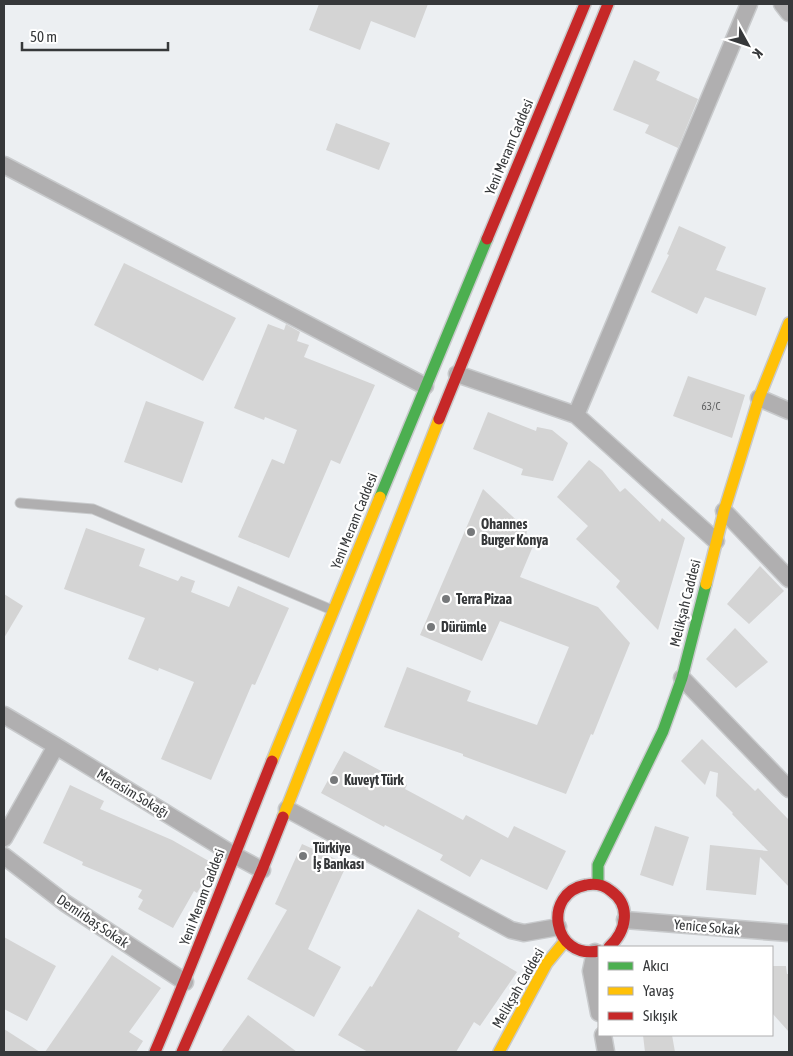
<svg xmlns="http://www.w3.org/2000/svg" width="793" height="1056" font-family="'Asap Condensed',sans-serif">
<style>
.building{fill:#d4d4d4}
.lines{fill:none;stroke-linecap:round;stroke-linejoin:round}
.lane-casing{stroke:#c8cacc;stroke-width:11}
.street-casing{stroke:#c8cacc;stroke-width:19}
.fast-casing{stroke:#c8cacc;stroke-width:14}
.slow-casing{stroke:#c8cacc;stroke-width:14}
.jam-casing{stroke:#c8cacc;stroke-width:14}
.lane{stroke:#b0afb0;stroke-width:9}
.street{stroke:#b0afb0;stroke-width:16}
.fast{stroke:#4caf50;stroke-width:11}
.slow{stroke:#ffc107;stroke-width:11}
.jam{stroke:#c62828;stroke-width:11}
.poi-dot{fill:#76787a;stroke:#fff;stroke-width:2}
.labels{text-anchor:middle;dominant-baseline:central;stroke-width:4.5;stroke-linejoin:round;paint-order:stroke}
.number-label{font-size:11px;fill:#5e5f60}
.street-label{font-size:14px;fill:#36383a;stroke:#fff}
.poi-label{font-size:14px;font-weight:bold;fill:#36383a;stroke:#fff;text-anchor:start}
</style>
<rect width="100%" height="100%" fill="#eceff2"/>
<path class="building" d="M 319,4 L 428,4 L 415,38 L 371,21 L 360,50 L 309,30 Z
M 634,60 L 660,72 L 656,80 L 698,99 L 678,148 L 645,133 L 649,125 L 613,110 Z
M 336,123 L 390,143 L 379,170 L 326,150 Z
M 679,226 L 726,247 L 716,270 L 766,288 L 756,316 L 705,297 L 697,314 L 651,292 L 669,255 L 667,254 Z
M 124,263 L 236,318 L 203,381 L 94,325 Z
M 268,324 L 284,330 L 286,324 L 300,332 L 297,341 L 309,345 L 304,357 L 375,385 L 340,464 L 331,460 L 289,558 L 238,537 L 272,459 L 284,464 L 297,430 L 265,417 L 264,420 L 234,408 Z
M 688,376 L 745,395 L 732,438 L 673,416 Z
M 146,401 L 204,422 L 182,483 L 124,462 Z
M 488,412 L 536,431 L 537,427 L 552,430 L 568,443 L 553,481 L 521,475 L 523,469 L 473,449 Z
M 589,460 L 602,470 L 620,492 L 625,488 L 660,522 L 662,518 L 685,538 L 658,630 L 616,587 L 620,581 L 576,539 L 588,526 L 557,497 Z
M 483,489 L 527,530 L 526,538 L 533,546 L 520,577 L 598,607 L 630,643 L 593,735 L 591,734 L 566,794 L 463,756 L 463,754 L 384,727 L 407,667 L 471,691 L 467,701 L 537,725 L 569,647 L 500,621 L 482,661 L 420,635 Z
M 86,528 L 145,549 L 139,566 L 178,581 L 181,576 L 195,581 L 191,592 L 229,607 L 238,586 L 289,608 L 255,685 L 252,684 L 211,780 L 161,759 L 194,682 L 159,668 L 158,671 L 128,659 L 145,618 L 64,589 Z
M 760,566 L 784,591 L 749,624 L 727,604 Z
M 4,594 L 23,606 L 4,638 Z
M 735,628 L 768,662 L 736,688 L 706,659 Z
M 702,739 L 755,791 L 758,788 L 789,820 L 789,887 L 760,857 L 756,895 L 706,890 L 710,845 L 768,851 L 732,814 L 733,813 L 716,796 L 718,773 L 710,771 L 705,785 L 681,761 Z
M 344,751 L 407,785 L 405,789 L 463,820 L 466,815 L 508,838 L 514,826 L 566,851 L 547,890 L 481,859 L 470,877 L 440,860 L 443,855 L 385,825 L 384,827 L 321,793 Z
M 70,785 L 104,801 L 100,809 L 172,840 L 214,864 L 197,893 L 194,891 L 173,928 L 138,909 L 143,900 L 138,897 L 142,890 L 82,865 L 83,862 L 43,843 Z
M 655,826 L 689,837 L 673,886 L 640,875 Z
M 302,844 L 347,864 L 308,949 L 341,967 L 314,1017 L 247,979 L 287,910 L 275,904 Z
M 418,909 L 460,933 L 458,937 L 517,972 L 480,1026 L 474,1022 L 456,1052 L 368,1052 L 338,1035 L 370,986 L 372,987 Z
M 4,937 L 56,966 L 27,1021 L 4,1009 Z
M 112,955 L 161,988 L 129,1032 L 143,1041 L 136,1052 L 45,1052 Z
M 772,966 L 786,966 L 787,974 L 789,974 L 789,1032 L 772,1013 Z
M 248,1015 L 297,1052 L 221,1052 Z
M 4,1029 L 40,1052 L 4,1052 Z
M 643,1035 L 672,1035 L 675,1052 L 645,1052 Z"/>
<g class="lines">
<defs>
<path id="lane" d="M 20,503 L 93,509 L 332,610"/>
<path id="street" d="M 782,4 L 789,13
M 4,165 L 425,386
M 457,374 L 576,415 L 716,541
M 759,398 L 789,411
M 576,415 L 749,4
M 724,511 L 789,579
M 682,678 L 789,789
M 4,715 L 56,746 L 234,855 L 262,870
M 287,809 L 511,930 L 524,933 L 558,927
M 4,838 L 56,746
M 4,856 L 65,903 L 185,982
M 625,920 L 789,933
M 595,952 L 591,971 L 599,1013
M 603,1035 L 606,1052"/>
<path id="fast" d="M 380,497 L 487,239
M 598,884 L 598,865 L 663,731 L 682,678 L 706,584"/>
<path id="slow" d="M 706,584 L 724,511 L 759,398 L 789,323
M 272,761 L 380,497
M 283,817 L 439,419
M 499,1052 L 547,963 L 565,941"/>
<path id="jam" d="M 487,239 L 585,4
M 439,419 L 608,4
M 599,951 C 552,960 542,893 586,885 C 595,883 604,885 611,891 C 632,906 626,932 609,947
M 155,1052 C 196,956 233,858 272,761
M 182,1052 L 262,870 L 283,817"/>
</defs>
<use href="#lane" class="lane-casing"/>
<use href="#street" class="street-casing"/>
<use href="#fast" class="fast-casing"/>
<use href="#slow" class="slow-casing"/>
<use href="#jam" class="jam-casing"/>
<use href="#lane" class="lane"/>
<use href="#street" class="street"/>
<use href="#fast" class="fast"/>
<use href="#slow" class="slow"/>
<use href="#jam" class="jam"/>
</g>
<g class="poi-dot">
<circle cx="471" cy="532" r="5"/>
<circle cx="446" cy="599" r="5"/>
<circle cx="431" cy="627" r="5"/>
<circle cx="334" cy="780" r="5"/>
<circle cx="303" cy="856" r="5"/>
</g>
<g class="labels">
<g class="number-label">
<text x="711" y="406">63/C</text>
</g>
<g class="street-label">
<text transform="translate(509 147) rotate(-67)">Yeni Meram Caddesi</text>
<text transform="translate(354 521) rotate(-68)">Yeni Meram Caddesi</text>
<text transform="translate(685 603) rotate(-76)">Melikşah Caddesi</text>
<text transform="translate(133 793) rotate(31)">Merasim Sokağı</text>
<text transform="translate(202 897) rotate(-69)">Yeni Meram Caddesi</text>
<text transform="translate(93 921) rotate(34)">Demirbaş Sokak</text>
<text transform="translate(707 927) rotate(5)">Yenice Sokak</text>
<text transform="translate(518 988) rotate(-60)">Melikşah Caddesi</text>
</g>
<g class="poi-label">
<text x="481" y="524">Ohannes<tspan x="481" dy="16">Burger Konya</tspan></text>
<text x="456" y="599">Terra Pizaa</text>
<text x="441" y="627">Dürümle</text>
<text x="344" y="780">Kuveyt Türk</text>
<text x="313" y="848">Türkiye<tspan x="313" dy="16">İş Bankası</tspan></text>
</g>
</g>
<rect width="793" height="1056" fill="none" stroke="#36383a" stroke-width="10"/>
<rect x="598" y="946" width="175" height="90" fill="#ffffff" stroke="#afafb0"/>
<rect x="608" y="962" width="25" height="8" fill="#4caf50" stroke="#afafb0"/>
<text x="643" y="971" font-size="15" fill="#36383a">Akıcı</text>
<rect x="608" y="987" width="25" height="8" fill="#ffc107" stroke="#afafb0"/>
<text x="643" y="996" font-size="15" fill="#36383a">Yavaş</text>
<rect x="608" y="1012" width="25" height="8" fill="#c62828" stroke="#afafb0"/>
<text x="643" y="1021" font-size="15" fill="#36383a">Sıkışık</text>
<g transform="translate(748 45) rotate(130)" stroke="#ffffff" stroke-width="4" paint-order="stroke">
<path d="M0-4L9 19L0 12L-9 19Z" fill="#36383a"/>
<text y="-8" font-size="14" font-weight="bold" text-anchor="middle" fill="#36383a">K</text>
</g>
<path d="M22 42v8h146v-8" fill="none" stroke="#36383a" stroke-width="2.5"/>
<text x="30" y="42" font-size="15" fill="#36383a" stroke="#ffffff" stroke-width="4" paint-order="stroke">50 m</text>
</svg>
